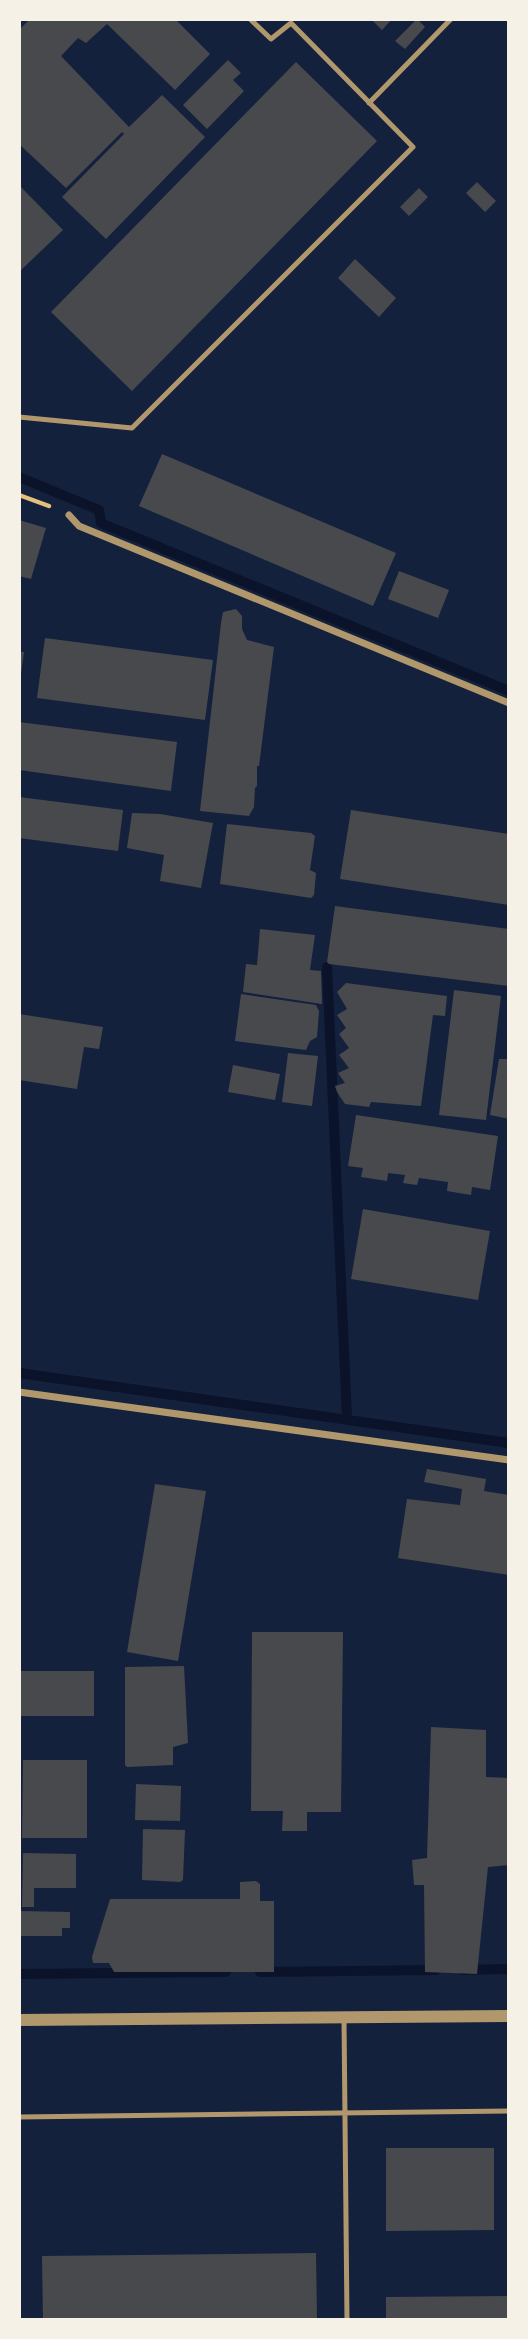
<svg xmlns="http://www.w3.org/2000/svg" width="528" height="2339" font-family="'Alegreya Sans',sans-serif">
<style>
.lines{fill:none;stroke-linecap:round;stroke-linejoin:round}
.stream{stroke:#0b132b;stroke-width:10}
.building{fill:#48494c}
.path{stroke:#e5c07b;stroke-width:4.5}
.service{stroke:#b1986c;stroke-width:5}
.minor{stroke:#b1986c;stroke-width:7}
.tertiary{stroke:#b1986c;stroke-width:12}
</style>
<rect width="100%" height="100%" fill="#14213d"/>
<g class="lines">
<path class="stream" d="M 19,477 L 99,510 L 101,523 L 509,691
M 327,967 L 347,1418
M 19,1373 L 509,1443
M 463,1970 L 509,1969
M 260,1972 L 436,1970
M 19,1974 L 226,1972"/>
</g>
<path class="building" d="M 30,19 L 175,19 L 210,54 L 175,90 L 107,24 L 86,43 L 78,38 L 61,56 L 129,127 L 162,95 L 205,137 L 106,239 L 62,197 L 124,134 L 122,132 L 66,188 L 19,144 L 19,30 Z
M 371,19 L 392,19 L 382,30 Z
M 417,19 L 425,27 L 405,49 L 395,41 Z
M 228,60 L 241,73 L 233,80 L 244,91 L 207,129 L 183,105 Z
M 296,62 L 377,141 L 132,391 L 51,312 Z
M 477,182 L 496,201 L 485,212 L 466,193 Z
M 19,185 L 63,230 L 19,272 Z
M 419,188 L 428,197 L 409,216 L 400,207 Z
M 355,259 L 396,298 L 379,317 L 338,278 Z
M 162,454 L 396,553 L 373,606 L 139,506 Z
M 19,520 L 46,528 L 31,579 L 19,576 Z
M 399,571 L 449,590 L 438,618 L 388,599 Z
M 236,609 L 242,616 L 242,629 L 247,640 L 274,647 L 259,766 L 257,766 L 257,786 L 255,788 L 254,807 L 249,816 L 200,811 L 221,623 L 223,612 Z
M 45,638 L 213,660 L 205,720 L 37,698 Z
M 19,652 L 24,652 L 21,674 L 19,674 Z
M 19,722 L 177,742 L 171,791 L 19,770 Z
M 19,797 L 123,810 L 118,851 L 19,838 Z
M 351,810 L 509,834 L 509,905 L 340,879 Z
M 132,813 L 160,814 L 213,823 L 201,888 L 160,881 L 164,855 L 127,848 Z
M 227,824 L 311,833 L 315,836 L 310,870 L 316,873 L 314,895 L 311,898 L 220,884 Z
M 335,906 L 509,929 L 509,986 L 329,964 L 327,962 Z
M 260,929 L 315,935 L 310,970 L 321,971 L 322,1004 L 243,992 L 246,964 L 257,965 Z
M 346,983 L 447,996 L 445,1016 L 433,1015 L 421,1106 L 371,1102 L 369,1107 L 345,1104 L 337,1092 L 335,1086 L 345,1083 L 338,1073 L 349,1068 L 339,1055 L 349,1048 L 339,1034 L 346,1028 L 337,1015 L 347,1009 L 337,992 Z
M 454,990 L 501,996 L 486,1120 L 439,1115 Z
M 241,994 L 316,1005 L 319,1011 L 317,1037 L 310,1041 L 306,1050 L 235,1041 Z
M 19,1014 L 103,1027 L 99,1049 L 84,1047 L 77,1089 L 19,1080 Z
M 288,1053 L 318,1056 L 312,1106 L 282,1102 Z
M 499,1059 L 509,1059 L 509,1119 L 490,1115 Z
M 233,1065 L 280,1074 L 275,1100 L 228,1092 Z
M 356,1115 L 498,1136 L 490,1190 L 472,1187 L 471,1195 L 447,1191 L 448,1182 L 419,1178 L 417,1185 L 403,1183 L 405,1175 L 388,1173 L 387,1181 L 361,1177 L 363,1168 L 348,1166 Z
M 363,1209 L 490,1231 L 478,1300 L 351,1279 Z
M 427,1469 L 486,1479 L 484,1491 L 509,1495 L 509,1575 L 398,1558 L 407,1499 L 460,1505 L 462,1489 L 424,1482 Z
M 155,1484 L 206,1491 L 178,1661 L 127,1652 Z
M 252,1632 L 343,1632 L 341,1812 L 307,1812 L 307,1831 L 282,1831 L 283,1811 L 251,1811 Z
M 184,1666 L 188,1743 L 173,1747 L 173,1765 L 127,1767 L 125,1765 L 125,1667 Z
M 19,1671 L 94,1671 L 94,1716 L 19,1716 Z
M 431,1727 L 486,1730 L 486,1777 L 509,1778 L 509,1865 L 488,1867 L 477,1974 L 425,1972 L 424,1885 L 414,1885 L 412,1860 L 427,1858 Z
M 23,1760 L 87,1760 L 87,1838 L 22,1838 Z
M 136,1784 L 181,1786 L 180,1821 L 135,1820 Z
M 143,1829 L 185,1830 L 183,1880 L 180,1882 L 142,1880 Z
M 23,1853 L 76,1854 L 76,1888 L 34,1888 L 34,1907 L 22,1907 Z
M 256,1881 L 260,1884 L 260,1901 L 274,1901 L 274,1972 L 114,1972 L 109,1963 L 93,1963 L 92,1957 L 110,1899 L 240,1899 L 240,1882 Z
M 19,1911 L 70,1912 L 70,1928 L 62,1928 L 62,1936 L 19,1936 Z
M 386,2148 L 494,2148 L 494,2230 L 386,2231 Z
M 316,2253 L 317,2320 L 43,2320 L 42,2256 Z
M 509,2296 L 509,2320 L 386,2320 L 386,2297 Z"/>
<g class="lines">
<path class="path" d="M 19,495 L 49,506"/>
<path class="service" d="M 369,103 L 451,19
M 19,417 L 132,428 L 413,147 L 291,23 L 271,39 L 250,19
M 344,2019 L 347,2320
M 19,2117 L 509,2111"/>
<path class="minor" d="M 69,515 L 79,526 L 509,703
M 19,1392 L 509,1460"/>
<path class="tertiary" d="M 19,2020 L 509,2016"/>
</g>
<rect width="528" height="2339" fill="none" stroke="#f6f1e7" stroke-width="42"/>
</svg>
